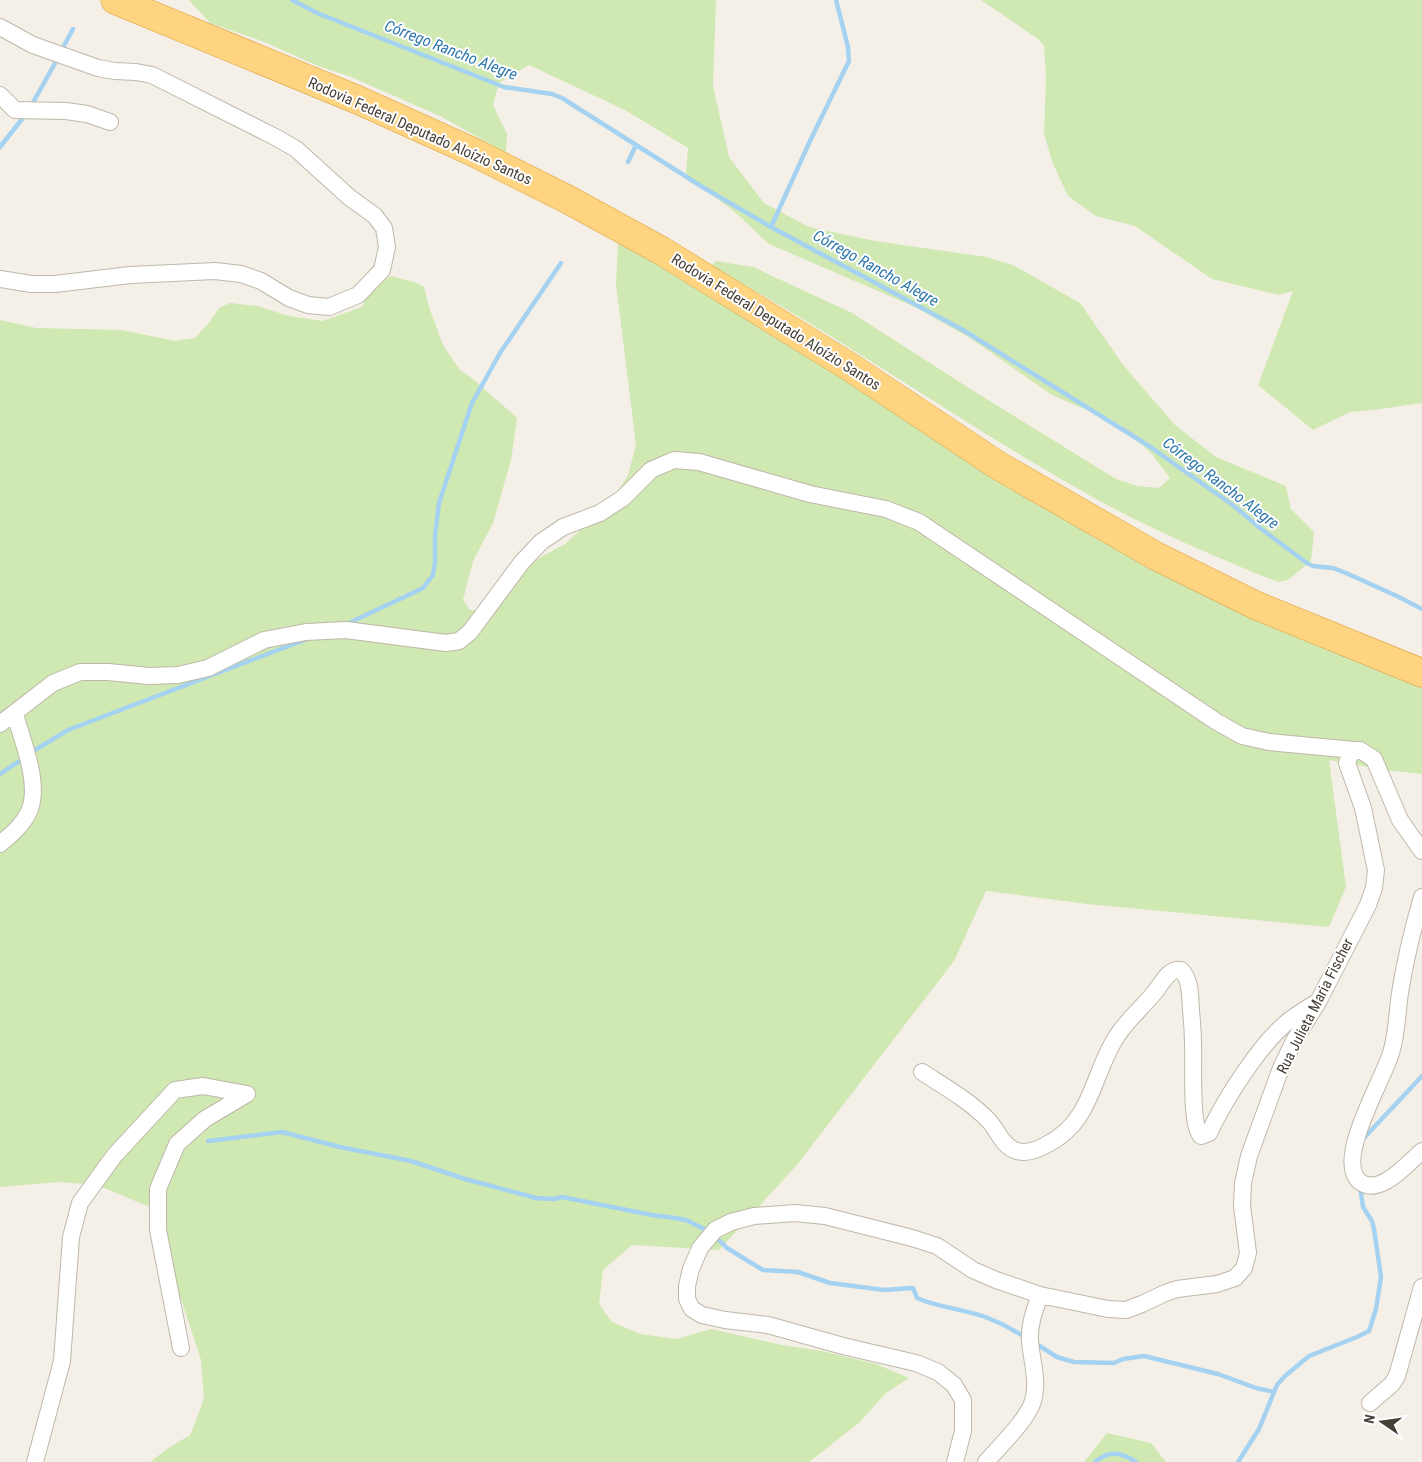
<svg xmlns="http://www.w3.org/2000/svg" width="1422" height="1462" font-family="'Roboto Condensed',sans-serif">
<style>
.green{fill:#d0e8b1}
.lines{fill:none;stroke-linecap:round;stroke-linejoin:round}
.stream{stroke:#a4d2f0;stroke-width:4.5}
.minor-casing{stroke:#bfb8aa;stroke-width:18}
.trunk-casing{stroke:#dd9e39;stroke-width:29}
.minor{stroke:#fff;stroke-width:16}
.trunk{stroke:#fed480;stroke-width:28}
.labels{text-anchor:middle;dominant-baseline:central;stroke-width:4;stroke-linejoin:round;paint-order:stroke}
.street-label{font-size:15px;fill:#474036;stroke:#fff}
.water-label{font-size:16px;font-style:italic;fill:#2e78ab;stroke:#fff}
</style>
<rect width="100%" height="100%" fill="#f4f0e8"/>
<path class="green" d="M 189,0 L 716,0 L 713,86 L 729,157 L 764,203 L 809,227 L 875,241 L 986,257 L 1013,265 L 1080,303 L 1124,366 L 1175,425 L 1216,457 L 1286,486 L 1291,509 L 1314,532 L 1311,561 L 1288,580 L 1278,582 C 1220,559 1164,535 1109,506 C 973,432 847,340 711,266 L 716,261 L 753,267 L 852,313 L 972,390 L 1116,479 L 1137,486 L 1159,488 L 1170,478 L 1152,454 L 1119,424 L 1052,395 L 970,338 L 915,307 L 769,244 L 736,213 L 686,175 L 688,148 L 625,110 L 529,65 L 499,83 L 493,105 L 507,134 L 506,153 L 440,116 L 351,77 L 318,66 L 262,41 L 210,23 Z
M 981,0 L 1422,0 L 1422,403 L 1373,410 L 1350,412 L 1313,430 L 1258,385 L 1293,291 L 1279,295 L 1212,279 L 1135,226 L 1096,216 L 1068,196 L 1053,164 L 1044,134 L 1046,76 L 1044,46 L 1038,39 Z
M 618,243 L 708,292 L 980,461 L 1422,681 L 1422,774 L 1384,770 L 1329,760 L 1346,887 L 1329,927 L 1087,904 L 986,891 L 954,961 L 796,1166 L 719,1250 L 632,1245 L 603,1270 L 599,1304 L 612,1322 L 640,1334 L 677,1339 L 711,1329 L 782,1345 L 822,1351 L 876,1364 L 909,1378 L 886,1393 L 860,1422 L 809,1462 L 150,1462 L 167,1449 L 190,1435 L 204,1399 L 201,1360 L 181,1299 L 166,1259 L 157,1210 L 97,1185 L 59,1182 L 0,1187 L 0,320 L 36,328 L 122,330 L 175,341 L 195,338 L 208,324 L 219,308 L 230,303 L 257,306 L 289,316 L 322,321 L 362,307 L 371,288 L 391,276 L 417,283 L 424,287 L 429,307 L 443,345 L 460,370 L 473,379 L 517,418 L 511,460 L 493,523 L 473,561 L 463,600 L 470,610 L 485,611 L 518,575 L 541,557 L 565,544 L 611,502 L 628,475 L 636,445 L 616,284 Z
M 1107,1433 L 1151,1443 L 1166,1462 L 1084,1462 Z"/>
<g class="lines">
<path class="stream" d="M 292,0 L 317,13 L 504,87 L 552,94 L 562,98 L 704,188 L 771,227 L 963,330 L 1149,446 L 1234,506 L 1260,528 L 1307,563 L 1313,566 L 1333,568 L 1346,573 L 1399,597 L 1422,609
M 61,51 L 73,29
M 31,106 L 58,58
M 0,147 L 26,114
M 628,162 L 636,145
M 771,227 L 810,141 L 849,61 L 848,47 L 836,0
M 347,624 L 423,588 L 433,575 L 435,563 L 435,536 L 439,503 L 472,403 L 500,353 L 561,263
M 30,753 L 68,730 L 307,639
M 0,774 L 24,758
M 1363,1139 L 1422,1076
M 208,1141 L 282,1132 L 340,1147 L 411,1161 L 465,1179 L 536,1198 L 554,1199 L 562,1197 L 652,1215 L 675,1218 L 686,1220 L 708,1231
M 715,1236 L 727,1248 L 763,1270 L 798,1272 L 830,1283 L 884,1290 L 913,1288 L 917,1298 C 939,1308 965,1309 988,1318 C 1001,1323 1014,1330 1026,1338
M 1035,1343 L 1057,1357 L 1074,1362 L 1114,1363 L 1123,1359 L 1144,1356 L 1218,1374 L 1256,1388 L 1274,1392
M 1095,1462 C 1109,1450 1121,1452 1136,1462
M 1238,1462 L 1259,1429 L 1277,1385 L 1285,1376 L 1309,1356 L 1357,1337 L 1369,1331 L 1376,1309 L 1381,1277 L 1374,1229 L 1372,1221 L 1363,1207 L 1360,1186"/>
<defs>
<path id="minor" d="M 0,27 L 33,45 L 98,68 L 115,71 L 136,72 L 152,75 L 277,138 L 296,149 L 349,197 L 375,216 L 384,228 L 387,247 L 382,270 L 358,295 L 329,307 L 308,305 L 289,298 L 261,281 L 241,274 L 215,271 L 130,275 L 55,284 L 31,284 L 0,279
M 0,95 L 15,110 L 66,111 L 87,114 L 110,122
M 0,724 L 53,683 L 80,672 L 108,672 L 149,676 L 178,675 L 208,668 L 264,640 L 306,632 L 346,630 L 446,643 L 459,641 L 470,632 L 522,562 L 541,542 L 563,527 L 600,513 L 623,498 L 651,470 L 674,460 L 699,462 L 810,494 L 886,509 L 919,522 L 1217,722 L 1242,736 L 1269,742 L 1354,750
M 0,844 C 12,834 24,824 30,809 C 40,782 22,740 15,714
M 1422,897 C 1413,928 1405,961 1400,993 C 1397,1013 1397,1034 1391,1053 C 1383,1080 1335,1159 1359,1181 C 1379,1198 1408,1163 1422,1151
M 922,1072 C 945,1087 970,1101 989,1121 C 998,1131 1003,1147 1017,1151 C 1027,1154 1037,1150 1046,1145 C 1094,1121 1091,1075 1117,1036 C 1127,1020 1142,1008 1154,993 C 1161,985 1169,967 1181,970 C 1191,980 1190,996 1191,1010 C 1192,1021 1193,1033 1193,1045 C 1194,1062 1190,1125 1201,1136 L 1209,1133 C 1225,1099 1261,1042 1291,1019 C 1298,1014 1306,1009 1314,1004
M 1370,1403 L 1392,1384 L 1397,1376 L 1422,1287
M 35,1462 L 62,1361 L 71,1237 L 80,1203 L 114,1156 L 175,1090 L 203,1086 L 247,1094 L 205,1119 L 177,1144 L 158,1189 L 158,1230 L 181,1348
M 955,1462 L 963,1431 L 963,1400 L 954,1385 L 938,1372 L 916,1363 L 843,1346 L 768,1325 L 725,1320 L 702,1315 L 692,1309 L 687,1299 L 687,1286 L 691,1269 L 700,1248 L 715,1230 L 731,1222 L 754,1216 L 795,1213 L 825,1216 L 912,1238 L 937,1246 L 973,1270 L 996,1280 L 1040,1295 L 1108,1309 L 1126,1310 L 1142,1304 L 1165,1293 L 1177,1289 L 1217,1284 L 1235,1278 L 1244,1268 L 1248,1253 L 1242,1206 L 1243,1183 L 1249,1156 L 1281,1068 L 1294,1041 L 1318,1002 L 1368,905 L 1374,888 L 1376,870 L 1363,808 L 1347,763 L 1349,757 L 1354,750 L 1360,750 L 1374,759 L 1400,820 L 1422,851
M 986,1462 C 999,1447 1028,1419 1033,1401 C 1039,1381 1031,1359 1030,1340 C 1029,1324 1035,1309 1040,1295"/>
<path id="trunk" d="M 115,0 L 358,100 L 471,151 L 567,199 L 662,251 L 850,367 L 999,466 L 1156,556 L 1255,605 L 1422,673"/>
</defs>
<use href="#minor" class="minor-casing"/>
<use href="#trunk" class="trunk-casing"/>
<use href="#minor" class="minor"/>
<use href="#trunk" class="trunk"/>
</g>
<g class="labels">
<g class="street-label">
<text transform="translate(420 131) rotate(24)">Rodovia Federal Deputado Aloízio Santos</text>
<text transform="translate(776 322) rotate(32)">Rodovia Federal Deputado Aloízio Santos</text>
<text transform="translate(1315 1006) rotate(-63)">Rua Julieta Maria Fischer</text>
</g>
<g class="water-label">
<text transform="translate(451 50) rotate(21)">Córrego Rancho Alegre</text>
<text transform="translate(876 268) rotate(29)">Córrego Rancho Alegre</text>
<text transform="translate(1221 483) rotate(37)">Córrego Rancho Alegre</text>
</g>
</g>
<g transform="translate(1382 1422) rotate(283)" stroke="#ffffff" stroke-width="4" paint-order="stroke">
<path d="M0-4L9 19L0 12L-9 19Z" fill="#474036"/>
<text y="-8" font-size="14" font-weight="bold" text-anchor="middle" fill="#474036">N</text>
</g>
</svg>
